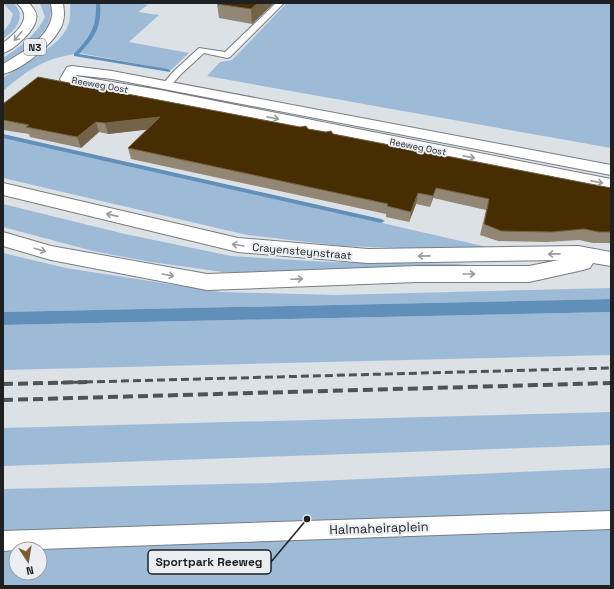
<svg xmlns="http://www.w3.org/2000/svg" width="614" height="589" font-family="'Space Grotesk',sans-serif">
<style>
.green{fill:#9dbbd7;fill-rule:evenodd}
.water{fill:#608fba}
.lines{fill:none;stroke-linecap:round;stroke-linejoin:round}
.stream{fill:#608fba;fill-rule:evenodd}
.lane-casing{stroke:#797d81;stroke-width:2}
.street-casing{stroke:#797d81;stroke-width:2}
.secondary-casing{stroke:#797d81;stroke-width:2}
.highway-casing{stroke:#797d81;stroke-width:2}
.lane{fill:#fff;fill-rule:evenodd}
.street{fill:#fff;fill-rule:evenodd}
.secondary{fill:#fff;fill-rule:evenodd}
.highway{fill:#fff;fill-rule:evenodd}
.rail-far1{stroke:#505355;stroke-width:3;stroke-dasharray:8 4;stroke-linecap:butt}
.rail{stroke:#505355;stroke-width:4;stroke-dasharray:10 5;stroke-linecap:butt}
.wall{fill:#928774}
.shaded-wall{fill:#746346}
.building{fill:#472d02;stroke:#746346}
.oneway{stroke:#9a9b9b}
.labels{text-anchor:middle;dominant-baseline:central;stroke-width:4;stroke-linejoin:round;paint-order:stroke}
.far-street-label{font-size:9px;fill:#1e2021;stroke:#eaeef3}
.shield{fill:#eaeef3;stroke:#5b5e60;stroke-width:1}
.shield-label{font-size:10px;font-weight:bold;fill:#1e2021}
.street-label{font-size:11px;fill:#1e2021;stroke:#eaeef3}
.near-street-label{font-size:13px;fill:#1e2021;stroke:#eaeef3}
.leader{fill:none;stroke:#1e2021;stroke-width:1.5}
.callout-dot{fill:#1e2021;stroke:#eaeef3;stroke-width:1.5}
.callout{fill:#eaeef3;stroke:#1e2021;stroke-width:1.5}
.callout-label{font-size:12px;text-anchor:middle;font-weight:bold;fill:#1e2021}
</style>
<rect width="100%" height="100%" fill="#dce1e6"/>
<path class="green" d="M 3,3 L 14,3 C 27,18 16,29 3,39 L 3,32 L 10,23 L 13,14 Z
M 40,3 L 51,3 C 54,34 26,49 3,63 L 3,58 C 20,47 36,35 45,17 Z
M 70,3 L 139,3 L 148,5 L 138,12 L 159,15 L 129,42 L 189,53 L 171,70 L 79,53 C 44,59 30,68 3,91 L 3,78 C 22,65 57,48 67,28 C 71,20 70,11 70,3 Z
M 287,3 L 611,3 L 611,148 L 207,76 L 220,62 L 232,60 Z
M 3,137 L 23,141 L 487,247 L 432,249 L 341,246 L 247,235 L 3,178 Z
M 3,204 L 125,234 L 231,256 L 329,262 L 470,264 L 420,268 L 279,273 L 223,272 L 151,262 L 93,251 L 3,227 Z
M 3,253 L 66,268 L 221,292 L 335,295 L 611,288 L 611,299 L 3,312 Z
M 611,312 L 611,355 L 3,370 L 3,325 Z
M 611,412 L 611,445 L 3,466 L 3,428 Z
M 611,468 L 611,586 L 3,586 L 3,489 L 271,483 ZM 16,549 L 40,549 L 40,573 L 16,573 Z"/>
<path class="water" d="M 611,299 L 611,312 L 3,325 L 3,312 Z"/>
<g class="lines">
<path class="stream" d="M 96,3 L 100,3 C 102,27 95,37 79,54 L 168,69 L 170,70 L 170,72 L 74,56 L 74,54 C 90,37 97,27 96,3 Z
M 3,134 L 381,219 L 385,221 L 381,223 L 3,138 Z"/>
<defs>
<path id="lane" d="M 276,3 L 284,3 L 230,57 L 227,58 L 204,53 L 180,75 L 169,88 L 163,88 L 161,86 L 174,71 L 199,48 L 225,52 Z
M 611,511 L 611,529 L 40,549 L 16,549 L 16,550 L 3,551 L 3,531 Z"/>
<path id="street" d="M 72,66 L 112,71 L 611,165 L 611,175 L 112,79 L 76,75 L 76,76 L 160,90 L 611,179 L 611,191 L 160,100 L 62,82 L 60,79 L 67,67 Z"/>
<path id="secondary" d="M 3,183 L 238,238 L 368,249 L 578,246 L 611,252 L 611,266 L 593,263 L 590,268 L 583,270 L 529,282 L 417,282 L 207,290 L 51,260 L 3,246 L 3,232 L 51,246 L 207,274 L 417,266 L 529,266 L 559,260 L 368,263 L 238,252 L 3,195 Z"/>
<path id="highway" d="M 17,3 L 29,3 C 33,8 38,13 36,20 C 34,31 14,50 3,53 L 3,43 C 11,37 29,23 23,11 C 22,8 19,6 17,3 Z
M 51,3 L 63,3 C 64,11 65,17 62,25 C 55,43 22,70 3,74 L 3,64 C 21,53 48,39 52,16 C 53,12 51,7 51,3 Z"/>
</defs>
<use href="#lane" class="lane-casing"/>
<use href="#street" class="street-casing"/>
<use href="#secondary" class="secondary-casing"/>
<use href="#highway" class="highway-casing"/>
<use href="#lane" class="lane"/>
<use href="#street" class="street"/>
<use href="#secondary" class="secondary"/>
<use href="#highway" class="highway"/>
<path class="rail-far1" d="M 49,383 L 611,368"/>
<path class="rail" d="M 3,384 L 87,382
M 3,400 L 611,383"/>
</g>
<path class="wall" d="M 219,3 L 274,3 L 252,24 L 219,18 L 217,4 Z
M 3,104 L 308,129 L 611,188 L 611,243 L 593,243 L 579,240 L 547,242 L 498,241 L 480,235 L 486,210 L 433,198 L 430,207 L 416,204 L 409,222 L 386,217 L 386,214 L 131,159 L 128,148 L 148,129 L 108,134 L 99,132 L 81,148 L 30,137 L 29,134 L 3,130 Z"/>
<path class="shaded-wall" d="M 258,3 L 274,3 L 252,24 L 251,9 Z
M 160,117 L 162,128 L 108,134 L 105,123 Z
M 96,122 L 99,132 L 81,148 L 77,137 Z
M 436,188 L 433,198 L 430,207 L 433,196 Z
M 418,193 L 416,204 L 409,222 L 411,212 Z"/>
<path class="building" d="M 219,3 L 258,3 L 251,9 L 217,4 Z
M 38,77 L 300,127 L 306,126 L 308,129 L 326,132 L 331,131 L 333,134 L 611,188 L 611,232 L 599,232 L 584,229 L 552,232 L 501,231 L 484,224 L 489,199 L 436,188 L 433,196 L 418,193 L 411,212 L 387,206 L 388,204 L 128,148 L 160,117 L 105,123 L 96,122 L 77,137 L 26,127 L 29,125 L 3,120 L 3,104 Z"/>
<defs><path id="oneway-shaft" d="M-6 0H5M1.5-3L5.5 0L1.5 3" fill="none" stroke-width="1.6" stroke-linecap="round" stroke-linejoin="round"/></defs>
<g class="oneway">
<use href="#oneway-shaft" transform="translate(18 36) rotate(130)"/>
<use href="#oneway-shaft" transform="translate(273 118) rotate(11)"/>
<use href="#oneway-shaft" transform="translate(469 157) rotate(11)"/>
<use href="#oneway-shaft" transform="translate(597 182) rotate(11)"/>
<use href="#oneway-shaft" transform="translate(112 215) rotate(-167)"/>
<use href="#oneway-shaft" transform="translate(238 245) rotate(-171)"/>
<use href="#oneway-shaft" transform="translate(40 250) rotate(16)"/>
<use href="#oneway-shaft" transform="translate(554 254) rotate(179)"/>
<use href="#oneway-shaft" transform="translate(424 256) rotate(179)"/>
<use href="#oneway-shaft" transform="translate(469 274)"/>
<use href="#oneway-shaft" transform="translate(168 275) rotate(10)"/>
<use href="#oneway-shaft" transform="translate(297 279) rotate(-2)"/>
</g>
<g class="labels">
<g class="far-street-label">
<text transform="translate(100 85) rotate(10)">Reeweg Oost</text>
<text transform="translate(418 147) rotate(11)">Reeweg Oost</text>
</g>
<rect class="shield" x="24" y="39" width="22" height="16" rx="3"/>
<g class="shield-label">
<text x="35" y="47">N3</text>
</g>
<g class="street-label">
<text transform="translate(302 251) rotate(5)">Crayensteynstraat</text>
</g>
<g class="near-street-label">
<text transform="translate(379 528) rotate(-2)">Halmaheiraplein</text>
</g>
</g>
<path class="leader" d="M307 519L271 562"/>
<circle class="callout-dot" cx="307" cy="519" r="4"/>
<rect class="callout" x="148" y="550" width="123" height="24" rx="4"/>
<g class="callout-label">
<text x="209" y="566">Sportpark Reeweg</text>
</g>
<rect width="614" height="589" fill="none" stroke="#1e2021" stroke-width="8"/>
<g transform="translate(28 561) rotate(168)"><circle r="19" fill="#eaeef3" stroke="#989c9f"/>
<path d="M0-3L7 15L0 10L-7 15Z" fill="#7a5c30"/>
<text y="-6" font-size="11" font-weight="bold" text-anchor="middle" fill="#1e2021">N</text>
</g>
</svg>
